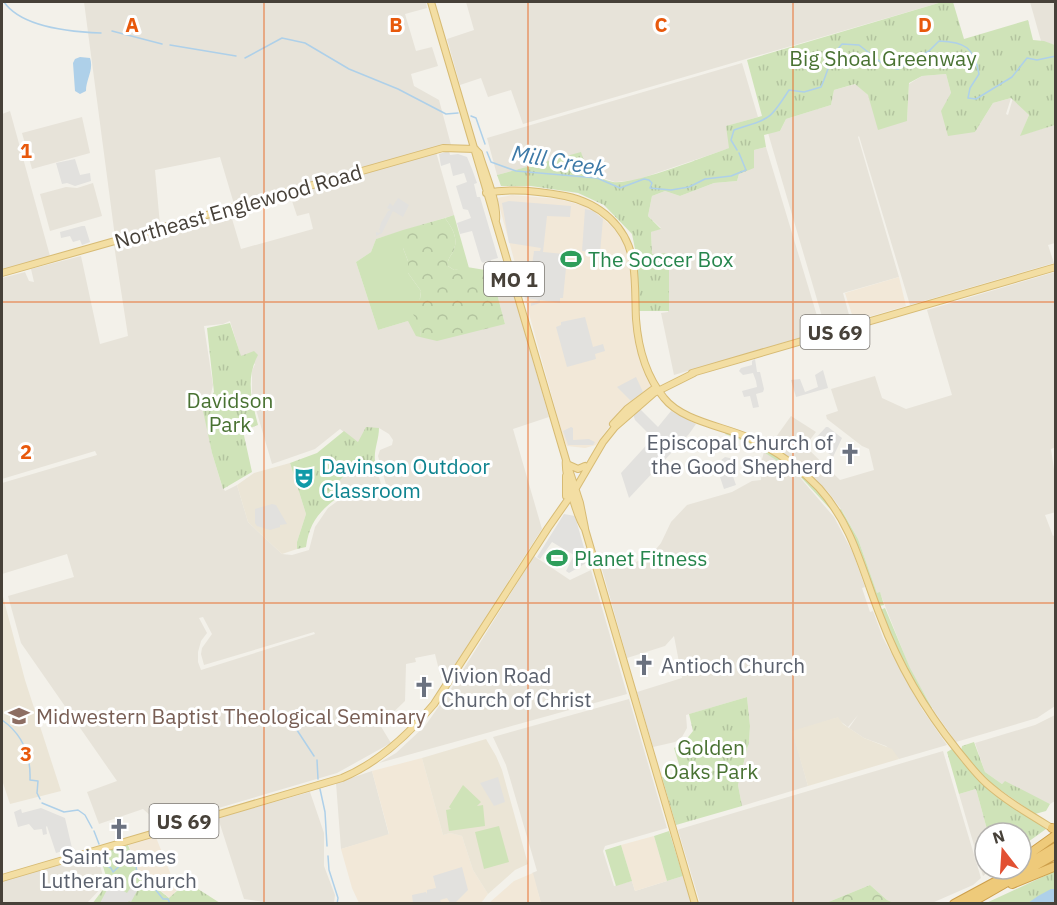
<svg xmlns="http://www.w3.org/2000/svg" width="1057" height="905" font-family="'IBM Plex Sans',sans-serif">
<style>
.residential{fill:#e7e3d9;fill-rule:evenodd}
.commercial{fill:#f2e8d8}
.education{fill:#ebe5d6}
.grass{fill:#cfe3b8}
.forest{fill:url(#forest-crowns)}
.park{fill:url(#park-tufts)}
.parking{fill:#e2e1de}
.water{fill:#aed0e9}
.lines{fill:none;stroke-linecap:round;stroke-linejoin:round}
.stream{stroke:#aed0e9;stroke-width:1.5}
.major-casing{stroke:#d7bb74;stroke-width:8}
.highway-casing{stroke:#cd9f4b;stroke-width:10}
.major{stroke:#f3dea3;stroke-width:6}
.highway{stroke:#eeca7a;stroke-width:8}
.grid{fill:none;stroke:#e8590c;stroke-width:1.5;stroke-opacity:0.55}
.labels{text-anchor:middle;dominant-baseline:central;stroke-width:6;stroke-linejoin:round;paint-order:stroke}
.shield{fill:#fff;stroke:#7e7a74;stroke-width:1.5}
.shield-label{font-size:20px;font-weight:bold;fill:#474139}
.park-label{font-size:21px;fill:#497232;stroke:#fff}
.street-label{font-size:21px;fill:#474139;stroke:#fff}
.leisure-label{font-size:21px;fill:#27864d;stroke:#fff;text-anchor:start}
.worship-label{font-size:21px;fill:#5b616d;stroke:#fff;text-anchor:start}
.culture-label{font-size:21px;fill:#0d838f;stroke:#fff;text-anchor:start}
.education-label{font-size:21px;fill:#785e54;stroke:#fff;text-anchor:start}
.water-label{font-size:22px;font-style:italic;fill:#3d79a7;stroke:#fff}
.grid-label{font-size:20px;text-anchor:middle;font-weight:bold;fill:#e8590c;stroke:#fff;stroke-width:6;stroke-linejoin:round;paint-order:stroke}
</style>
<defs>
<pattern id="forest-crowns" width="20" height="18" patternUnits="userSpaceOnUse" patternTransform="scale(1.5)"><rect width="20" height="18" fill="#cfe3b8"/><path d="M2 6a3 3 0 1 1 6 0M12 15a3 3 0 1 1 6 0" fill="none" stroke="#b3c49f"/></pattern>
<pattern id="park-tufts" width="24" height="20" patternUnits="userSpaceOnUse" patternTransform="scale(1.5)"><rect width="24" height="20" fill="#cfe3b8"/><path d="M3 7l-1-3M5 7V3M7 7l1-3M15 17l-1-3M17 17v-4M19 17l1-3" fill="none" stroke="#b3c49f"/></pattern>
</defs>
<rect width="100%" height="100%" fill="#f3f1ea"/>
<path class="residential" d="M 84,2 L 426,2 L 427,8 L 405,14 L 416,51 L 432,47 L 438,66 L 411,74 L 414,86 L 439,100 L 451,145 L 234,204 L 220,157 L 155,170 L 160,225 L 115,237 Z
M 466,2 L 942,2 L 523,124 L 511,90 L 488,97 L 481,78 L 460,85 L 447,39 L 474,30 Z
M 1030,2 L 1055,2 L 1055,45 L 1041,41 Z
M 742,63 L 758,117 L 727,126 L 730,148 L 636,180 L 615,182 L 597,176 L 583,161 L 580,153 L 497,175 L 487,138 Z
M 946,74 L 951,93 L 975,132 L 993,103 L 1011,98 L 1006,114 L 1008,115 L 1013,98 L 1029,115 L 1021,135 L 1055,125 L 1055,243 L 1048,245 L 1054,263 L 910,305 L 859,136 L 858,137 L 899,277 L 843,293 L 851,322 L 826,330 L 768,133 L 780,131 L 786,119 L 831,105 L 834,90 L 856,84 L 868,95 L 907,121 L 909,84 L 922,76 Z
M 10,111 L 50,256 L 2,270 L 2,114 Z
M 82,117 L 90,153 L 32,169 L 22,133 Z
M 766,147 L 821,329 L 819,332 L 674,375 L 661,313 L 668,312 L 669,254 L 652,255 L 651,232 L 661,228 L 648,216 L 652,196 L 665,191 L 680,196 L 714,183 L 737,181 L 739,174 L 754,150 Z
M 436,152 L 454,215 L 376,239 L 371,252 L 356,262 L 378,330 L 408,321 L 505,324 L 491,271 L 506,267 L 549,417 L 513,429 L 542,529 L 445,680 L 441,678 L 435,654 L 415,658 L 416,662 L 406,664 L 405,701 L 380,725 L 391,743 L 337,773 L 161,825 L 143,809 L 99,824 L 87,792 L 117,781 L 21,643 L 8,596 L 74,577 L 67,554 L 2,574 L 2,483 L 97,455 L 95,451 L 2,479 L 2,278 L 25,272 L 29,281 L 34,282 L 31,269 L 81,256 L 100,344 L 128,336 L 114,245 L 230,212 L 241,249 L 313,229 L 309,213 L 297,216 L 290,195 ZM 230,321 L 241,357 L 255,364 L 252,371 L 252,396 L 272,464 L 315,449 L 340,429 L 358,443 L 379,428 L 389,434 L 393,440 L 392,445 L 380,450 L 378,456 L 387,488 L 369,492 L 368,488 L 381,484 L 376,466 L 344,476 L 331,488 L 339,500 L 328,508 L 315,527 L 309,550 L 292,555 L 282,554 L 248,522 L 237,485 L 225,491 L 222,486 L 212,453 L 203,404 L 211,394 L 213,385 L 204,326 L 223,324 ZM 203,617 L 212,634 L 202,648 L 201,654 L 204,665 L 314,632 L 315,634 L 201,670 L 198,662 L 198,652 L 201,641 L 207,633 L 199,618 Z
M 93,183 L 102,216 L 50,231 L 40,194 L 66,187 L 77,188 Z
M 1055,272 L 1056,447 L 1051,449 L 1055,476 L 1056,512 L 1045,515 L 1053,536 L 1055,535 L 1055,706 L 1037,718 L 956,742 L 934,711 L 910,669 L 880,593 L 877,593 L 858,539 L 843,512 L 829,493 L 805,469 L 771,444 L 791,416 L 816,432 L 805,446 L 840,480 L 874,470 L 869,449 L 862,446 L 827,419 L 826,415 L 838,411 L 831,389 L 875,376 L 882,398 L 906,409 L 952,395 L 927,310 Z
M 764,452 L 778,461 L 779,460 L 797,474 L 834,517 L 853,553 L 865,587 L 862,588 L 870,612 L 873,611 L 883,638 L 922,709 L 947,745 L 899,759 L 886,746 L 864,738 L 849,728 L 858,715 L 848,727 L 836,718 L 793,732 L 808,786 L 742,806 L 738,785 L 749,742 L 750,726 L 747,697 L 686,715 L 687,728 L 682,737 L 675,742 L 653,747 L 637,692 L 682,678 L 674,636 L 665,646 L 627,658 L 602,569 L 636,562 L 652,554 L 661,543 L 671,522 L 687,505 L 732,492 L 752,481 L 761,480 L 761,463 Z
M 534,556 L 570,580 L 591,570 L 627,694 L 379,763 L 396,753 L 425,726 L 453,686 Z
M 629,699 L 667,828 L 605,846 L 603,851 L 614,886 L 632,881 L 635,891 L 683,876 L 691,903 L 541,903 L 532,873 L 537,871 L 506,765 L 493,737 Z
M 1055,715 L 1055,801 L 1050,804 L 1005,782 L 1002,784 L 985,772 L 975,743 L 1035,725 Z
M 943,751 L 981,878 L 973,885 L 932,903 L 894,903 L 887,900 L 870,885 L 826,903 L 700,903 L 678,830 L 680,829 Z
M 372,771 L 389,835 L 341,849 L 336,783 Z
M 976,789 L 988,833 L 985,833 L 985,869 L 992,869 L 983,876 L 959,794 Z
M 310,792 L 324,833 L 324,866 L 335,895 L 334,903 L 278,904 L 244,899 L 218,818 Z
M 95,853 L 100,865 L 105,884 L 87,903 L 2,904 L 2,880 Z"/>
<path class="commercial" d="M 512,195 L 559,199 L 591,208 L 617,231 L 627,247 L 631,269 L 637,349 L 653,385 L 611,424 L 596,445 L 585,448 L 567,446 L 564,440 L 497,198 Z
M 899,277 L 906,306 L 854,321 L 845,293 Z
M 422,758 L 443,835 L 450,833 L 462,836 L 473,870 L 488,894 L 481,903 L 359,903 L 352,888 L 341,849 L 389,834 L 372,771 Z
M 155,835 L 171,875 L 181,885 L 170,898 L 139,874 L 128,843 Z
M 654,836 L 667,881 L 635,891 L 621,845 Z
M 533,873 L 541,903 L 489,903 L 514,881 Z"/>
<path class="education" d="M 290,463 L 306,514 L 297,542 L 297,549 L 282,554 L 248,522 L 237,485 L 254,473 Z
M 2,593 L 25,680 L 61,791 L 10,804 L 3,783 L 2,783 Z
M 838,717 L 843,724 L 864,738 L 892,749 L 899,759 L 808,786 L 792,731 Z
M 486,739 L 496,756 L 502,770 L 528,864 L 515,870 L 488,894 L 473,870 L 462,836 L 450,833 L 443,835 L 422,758 Z"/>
<path class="grass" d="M 454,215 L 469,268 L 454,270 L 448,266 C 447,260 450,257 453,252 C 459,239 453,229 445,218 Z
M 403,230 L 403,248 L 408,261 L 408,273 L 421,291 L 417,318 L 421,329 L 420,337 L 416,336 L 408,321 L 378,330 L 356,262 L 371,252 L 376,239 Z
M 726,432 C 756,440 822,482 832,511 L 797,473 L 780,460 L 779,462 L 751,444 L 725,434 Z
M 841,509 L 858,539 L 877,593 L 880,592 L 884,605 L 879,606 L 860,550 L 839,510 Z
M 885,608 L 910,668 L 932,708 L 930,708 C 911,676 894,644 880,610 Z
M 463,785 L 481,802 L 477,806 L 483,805 L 485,826 L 449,831 L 446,810 L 451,809 L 449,807 Z
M 499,826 L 509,862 L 484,869 L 475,832 Z
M 669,831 L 683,876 L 667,881 L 654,836 Z
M 621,845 L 632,881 L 616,886 L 605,850 Z"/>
<path class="forest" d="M 445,218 C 453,229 459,239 453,252 C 450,257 447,260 448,266 L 454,270 L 467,267 L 491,271 L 505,324 L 437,341 L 420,337 L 421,329 L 413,314 L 414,303 L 420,299 L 421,291 L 408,273 L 408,261 L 403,248 L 403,230 Z
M 870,885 L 887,900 L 894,903 L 826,903 Z"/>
<path class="park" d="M 942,2 L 953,2 L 964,39 L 1028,20 L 1033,40 L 1044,41 L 1055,45 L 1055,125 L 1020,136 L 1029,115 L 1011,98 L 993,103 L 975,132 L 948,136 L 941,111 L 951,93 L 946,74 L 922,76 L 909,83 L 907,121 L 878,130 L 868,95 L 855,84 L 834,90 L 831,105 L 786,119 L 780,131 L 764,135 L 766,147 L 754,150 L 754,168 L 739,174 L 737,181 L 714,183 L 680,196 L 665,191 L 652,196 L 648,216 L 661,229 L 651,232 L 652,254 L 669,253 L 669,311 L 638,311 L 636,254 L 632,234 L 604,205 L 578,193 L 531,186 L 501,186 L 497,175 L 581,152 C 585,167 598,179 613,182 C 634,185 706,156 729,148 L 726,126 L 762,116 L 747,60 Z
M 230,323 L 241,356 L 254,351 L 258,355 C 245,379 252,401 258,425 L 243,431 L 252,472 L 223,489 L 212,453 L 202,406 L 208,403 L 214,392 L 207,328 Z
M 366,427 L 379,428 C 379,441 372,453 376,466 L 344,476 L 332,488 L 337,498 C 319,511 309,524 306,547 L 297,549 L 297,542 L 306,514 L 290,463 L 317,453 L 344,431 L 358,442 Z
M 747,697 L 750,726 L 749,742 L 738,785 L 742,806 L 676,825 L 662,777 L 681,771 L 674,748 L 685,741 L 693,731 L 689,714 Z
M 974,742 L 985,772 L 1002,784 L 1005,781 L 1050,804 L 1046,811 L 1035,814 L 983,778 L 961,751 L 962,746 Z
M 952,749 L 979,780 L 1046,829 L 1021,847 L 1021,833 L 988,833 L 976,789 L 959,794 L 947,752 Z
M 128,845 L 139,874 L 169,898 L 187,882 L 220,903 L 92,904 L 108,883 L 99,853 Z
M 1055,871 L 1055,903 L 984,904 Z"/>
<path class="parking" d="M 449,151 L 450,155 L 458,154 L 467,157 L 472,169 L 477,183 L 474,184 L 477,197 L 480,197 L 498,258 L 491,260 L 491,262 L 486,261 L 483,263 L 481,261 L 472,231 L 460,234 L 457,223 L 471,218 L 468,210 L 463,209 L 456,186 L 467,182 L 464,173 L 453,176 L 450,163 L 441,166 L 439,154 Z
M 75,159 L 80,175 L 90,173 L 91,181 L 75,186 L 67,183 L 62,184 L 56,163 Z
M 398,198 L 409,205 L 403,217 L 393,211 L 382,233 L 376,236 L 376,232 L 379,233 L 381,231 L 379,230 L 381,223 L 388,211 L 391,210 L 387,208 L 390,203 L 393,206 Z
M 509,201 L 571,206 L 570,217 L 547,216 L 543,252 L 564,254 L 564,258 L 567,258 L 563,298 L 560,298 L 560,303 L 540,300 L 540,303 L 531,306 L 531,303 L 539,300 L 526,298 L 519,273 L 531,272 L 534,251 L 540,251 L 541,248 L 509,243 L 502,203 Z
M 585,209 L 593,211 L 603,219 L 600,253 L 582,251 Z
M 82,226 L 85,226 L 90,242 L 82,245 L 80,240 L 73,242 L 70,236 L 61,238 L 60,232 Z
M 585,317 L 593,347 L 603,344 L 605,351 L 595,354 L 596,359 L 567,367 L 556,327 L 561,325 L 561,322 Z
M 755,359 L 757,372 L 760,372 L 764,389 L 763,392 L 756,394 L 759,407 L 753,408 L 750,396 L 744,397 L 742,391 L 757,387 L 756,381 L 753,373 L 743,375 L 739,371 L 741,368 L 752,365 L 752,361 Z
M 823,370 L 828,388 L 796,397 L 791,380 L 800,379 L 805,392 L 818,387 L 815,375 Z
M 636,377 L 643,392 L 631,401 L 617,387 Z
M 637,410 L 641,410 L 658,427 L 671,411 L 696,424 L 689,434 L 629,498 L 621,473 L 653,438 L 635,420 L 633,414 Z
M 571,427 L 573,428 L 573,440 L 589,439 L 595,442 L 593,445 L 568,445 L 563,431 Z
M 826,427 L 828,427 L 842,438 L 833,457 L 813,441 Z
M 725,457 L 734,459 L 731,471 L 736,485 L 724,489 L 719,474 L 720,470 L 718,469 L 720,461 Z
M 272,504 L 276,505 L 287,524 L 280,525 L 280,527 L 270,530 L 257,526 L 255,523 L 255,509 Z
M 564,514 L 575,516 L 588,562 L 569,573 L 566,571 L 574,555 L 552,542 L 540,559 L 537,557 Z
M 498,777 L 505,802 L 494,806 L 480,783 Z
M 41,808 L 65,818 L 72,848 L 56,853 L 47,826 L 46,827 L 47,834 L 43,835 L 42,829 L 34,830 L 29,824 L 18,827 L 14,812 L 21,809 L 22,813 Z
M 462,867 L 468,890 L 455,903 L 450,903 L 447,898 L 440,900 L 441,903 L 413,903 L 412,895 L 426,892 L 427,894 L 427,890 L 436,888 L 433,876 Z
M 118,879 L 125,883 L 122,890 L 127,893 L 131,887 L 137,891 L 131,902 L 129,901 L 127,903 L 100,903 L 109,886 L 113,888 Z"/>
<path class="water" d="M 80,57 L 90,58 C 94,70 86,79 86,91 L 80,94 L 75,91 L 73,63 L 75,59 Z
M 1051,889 L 1055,889 L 1055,903 L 1028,903 L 1038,896 Z"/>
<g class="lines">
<path class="stream" d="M 4,2 C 22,28 72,32 101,33
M 112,31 L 162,44
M 170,45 L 236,56
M 245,58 L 282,38 L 305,43 L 349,69 L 398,89 L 446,114 L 458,113
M 471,116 L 476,118 L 485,144
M 737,150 L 731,140 L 734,130 C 769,118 768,123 789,90 L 804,92 L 821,87 C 828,72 830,56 842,44 L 859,45 L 887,67 L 898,69 L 929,51 L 939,41 C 965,42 974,47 979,74 L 970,88 L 968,98 L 976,99 L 1012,77 L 1027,58 L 1037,60 L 1056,56
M 487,152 L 491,162 L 516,171 L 597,178 L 620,188 L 644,179 L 649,180 L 652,183 L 650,188 L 671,190 L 689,187 L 705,179 L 731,176 L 746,170 L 739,153
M 271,708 L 290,718
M 2,720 C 22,734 31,755 30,780 L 38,781 L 37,793 L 40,799
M 293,724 L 314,756
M 317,760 L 318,779
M 320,789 L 325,812 L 327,846
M 42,803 L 64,812 L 78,810 L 85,815 L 92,828
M 94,831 L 99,844
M 101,852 L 103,863 L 111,868 L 113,872 L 126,860 L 136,864 L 137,876 L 151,884 L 163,899 L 168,899 L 170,904
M 328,856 L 329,870 L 338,898 L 337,904"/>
<defs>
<path id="major" d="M 431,2 C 476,155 521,307 566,460 C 564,474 577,517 585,529 L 695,904
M 475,149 L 479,153 C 484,171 498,202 496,220
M 486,193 C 511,188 540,191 565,196 C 600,203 628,227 633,263 C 636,282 635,300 636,319 C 638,346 646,376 664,398 C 681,420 721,426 747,437 C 774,449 798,466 819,488 C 854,527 862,571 881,618 C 899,666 926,711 958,751 C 967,762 975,773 986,783 C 1006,801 1032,816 1055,830
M 2,273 L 443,148 L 475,149
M 692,373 L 1056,267
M 613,424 L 627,409 L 655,388
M 566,460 L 580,503 L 585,528
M 569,465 L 578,469 L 585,466
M 566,476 L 566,496
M 2,878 L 342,778 C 378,763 409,734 434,704 L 548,528 L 576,488 L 603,442 L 615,427 L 654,393 L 694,373"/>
<path id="highway" d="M 1052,828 L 1056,829
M 1021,860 L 1056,835
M 1021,868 L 1056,847
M 1012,884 L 1056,866
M 954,904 L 1019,869
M 969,904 L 1056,854"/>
</defs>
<use href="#major" class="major-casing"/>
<use href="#highway" class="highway-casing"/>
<use href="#major" class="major"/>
<use href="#highway" class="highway"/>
</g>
<path class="grid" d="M 264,2 L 264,904M 528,2 L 528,904M 793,2 L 793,904M 2,302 L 1056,302M 2,603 L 1056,603"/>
<defs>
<symbol id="stadium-bare" viewBox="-9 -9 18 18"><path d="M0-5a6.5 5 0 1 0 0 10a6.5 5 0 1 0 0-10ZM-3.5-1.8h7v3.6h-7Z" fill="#2e9e5b" stroke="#fff" stroke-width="2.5" paint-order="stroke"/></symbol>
<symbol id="church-bare" viewBox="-9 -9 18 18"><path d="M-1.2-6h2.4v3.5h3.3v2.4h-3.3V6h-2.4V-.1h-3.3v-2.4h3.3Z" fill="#6b7280" stroke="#fff" stroke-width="2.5" paint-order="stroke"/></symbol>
<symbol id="theatre-bare" viewBox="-9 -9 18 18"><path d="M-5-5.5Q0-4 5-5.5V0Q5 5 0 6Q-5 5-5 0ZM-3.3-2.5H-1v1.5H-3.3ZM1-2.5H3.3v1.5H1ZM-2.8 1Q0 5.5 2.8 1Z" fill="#0f9aa8" stroke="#fff" stroke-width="2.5" paint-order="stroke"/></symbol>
<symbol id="university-bare" viewBox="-9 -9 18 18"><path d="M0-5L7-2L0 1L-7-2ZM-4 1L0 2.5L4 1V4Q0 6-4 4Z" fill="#8d6e63" stroke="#fff" stroke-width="2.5" paint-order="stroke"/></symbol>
</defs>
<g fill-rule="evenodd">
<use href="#stadium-bare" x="556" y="244" width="30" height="30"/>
<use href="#church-bare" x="835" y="439" width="30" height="30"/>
<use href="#theatre-bare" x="289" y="463" width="30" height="30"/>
<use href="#stadium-bare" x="542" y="543" width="30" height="30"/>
<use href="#church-bare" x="629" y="650" width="30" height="30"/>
<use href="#church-bare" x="409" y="672" width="30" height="30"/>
<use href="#university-bare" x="4" y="701" width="30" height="30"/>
<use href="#church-bare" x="104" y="814" width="30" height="30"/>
</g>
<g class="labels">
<g class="shield">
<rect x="484" y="262" width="60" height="34" rx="4.5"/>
<rect x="800.5" y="315" width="69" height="34" rx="4.5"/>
<rect x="149.5" y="804" width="69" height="34" rx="4.5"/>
</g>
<g class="shield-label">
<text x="514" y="279">MO 1</text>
<text x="835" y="332">US 69</text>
<text x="184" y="821">US 69</text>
</g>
<g class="park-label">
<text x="883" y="58">Big Shoal Greenway</text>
<text x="230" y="400">Davidson<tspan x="230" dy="24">Park</tspan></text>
<text x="711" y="747">Golden<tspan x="711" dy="24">Oaks Park</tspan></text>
</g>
<g class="street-label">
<text transform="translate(238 206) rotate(-16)">Northeast Englewood Road</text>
</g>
<g class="leisure-label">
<text x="588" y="259">The Soccer Box</text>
<text x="574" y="558">Planet Fitness</text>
</g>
<g class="worship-label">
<text x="833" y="442" text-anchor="end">Episcopal Church of<tspan x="833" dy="24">the Good Shepherd</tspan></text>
<text x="661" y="665">Antioch Church</text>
<text x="441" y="675">Vivion Road<tspan x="441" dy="24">Church of Christ</tspan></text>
<text x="119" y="856" text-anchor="middle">Saint James<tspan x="119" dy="24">Lutheran Church</tspan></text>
</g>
<g class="culture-label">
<text x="321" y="466">Davinson Outdoor<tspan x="321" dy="24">Classroom</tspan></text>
</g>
<g class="education-label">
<text x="36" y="716">Midwestern Baptist Theological Seminary</text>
</g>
<g class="water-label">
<text transform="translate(559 160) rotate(10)">Mill Creek</text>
</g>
</g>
<g class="grid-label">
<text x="132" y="32">A</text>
<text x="396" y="32">B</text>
<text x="661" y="32">C</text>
<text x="925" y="32">D</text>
<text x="26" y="158">1</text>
<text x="26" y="459">2</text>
<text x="26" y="761">3</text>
</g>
<rect width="1057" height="905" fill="none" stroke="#474139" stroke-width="6"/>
<g transform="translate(1003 851) rotate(343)"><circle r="28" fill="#ffffff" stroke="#b5b3b0" stroke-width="1.5"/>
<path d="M0-4.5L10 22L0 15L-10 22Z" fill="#e25032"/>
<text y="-9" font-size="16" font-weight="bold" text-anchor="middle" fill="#474139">N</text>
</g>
</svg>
